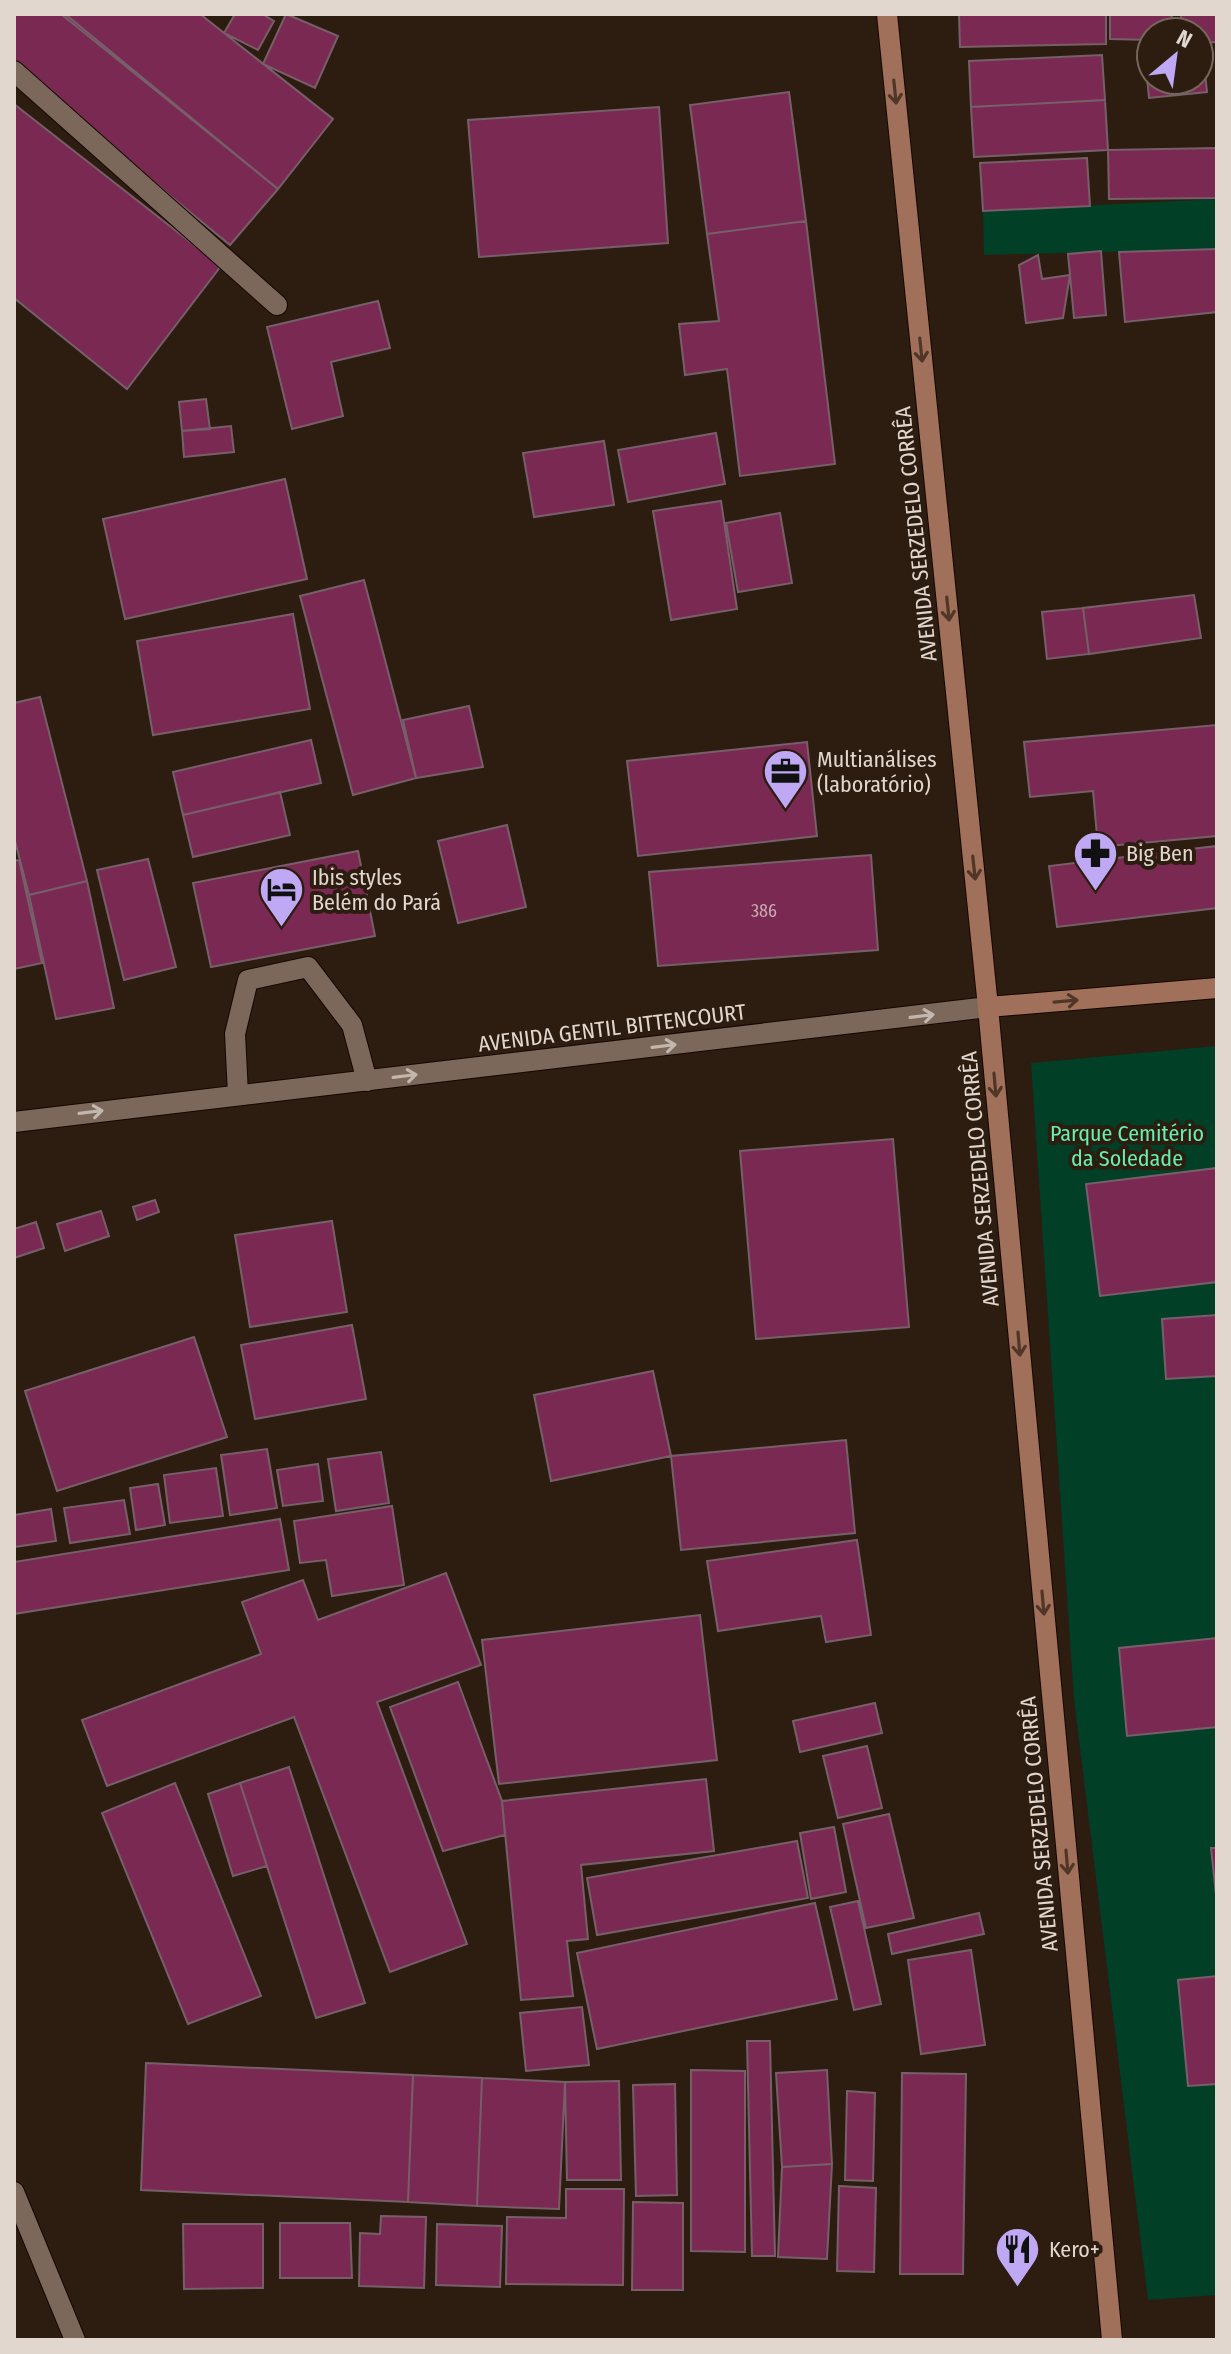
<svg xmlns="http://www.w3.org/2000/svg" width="1231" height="2354" font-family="'Fira Sans Condensed',sans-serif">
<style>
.green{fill:#013f27}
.building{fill:#7a2953;stroke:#775f69;stroke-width:2}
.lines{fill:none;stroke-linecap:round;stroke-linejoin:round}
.service-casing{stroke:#150700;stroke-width:22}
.minor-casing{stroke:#150700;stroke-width:22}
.secondary-casing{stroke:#150700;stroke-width:22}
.service{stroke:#7c685a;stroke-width:20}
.minor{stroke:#7c685a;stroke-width:20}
.secondary{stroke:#a0705b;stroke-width:20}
.oneway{stroke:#503626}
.oneway2{stroke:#c3b6ac}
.labels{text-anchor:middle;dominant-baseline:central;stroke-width:8;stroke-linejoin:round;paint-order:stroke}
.number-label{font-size:18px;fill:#c8acb0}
.street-label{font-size:22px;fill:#e2d7cf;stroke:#2d1d10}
.poi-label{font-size:22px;fill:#e2d7cf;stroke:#2d1d10;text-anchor:start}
.park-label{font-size:22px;fill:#66efaf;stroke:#2d1d10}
</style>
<rect width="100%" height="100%" fill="#2d1d10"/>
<path class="green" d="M 1217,199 L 1217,249 L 984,255 L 983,211 Z
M 1217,1046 L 1217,2295 L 1148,2300 L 1074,1699 L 1031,1063 Z"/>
<path class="building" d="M 14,14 L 65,14 L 278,189 L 230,245 L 14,67 Z
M 61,14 L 200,14 L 333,119 L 278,189 Z
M 235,14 L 262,14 L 274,21 L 258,50 L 224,33 Z
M 286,14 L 338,36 L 315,88 L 263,64 Z
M 959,14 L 1106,14 L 1106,44 L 960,47 Z
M 1110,14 L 1172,14 L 1171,32 L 1151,32 L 1151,40 L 1110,39 Z
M 1181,14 L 1217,14 L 1217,42 L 1199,43 L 1199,32 L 1182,32 Z
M 1102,55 L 1105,100 L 971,107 L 969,61 Z
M 1199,63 L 1204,63 L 1207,92 L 1149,98 L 1146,68 L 1151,67 L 1151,80 L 1199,80 Z
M 789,92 L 806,221 L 707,234 L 690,105 Z
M 1105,100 L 1108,150 L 974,157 L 971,107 Z
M 14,104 L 221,266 L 127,389 L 14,298 Z
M 659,107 L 668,243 L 479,257 L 468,120 Z
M 1217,148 L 1217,198 L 1109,199 L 1108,150 Z
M 1087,158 L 1090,206 L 983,211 L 980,163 Z
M 806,221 L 835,464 L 740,476 L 727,369 L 685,375 L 679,324 L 719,321 L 707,234 Z
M 1217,249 L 1217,312 L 1125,322 L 1119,252 Z
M 1101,251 L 1106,315 L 1074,318 L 1068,254 Z
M 1038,255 L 1042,279 L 1070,275 L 1063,318 L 1026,323 L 1019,265 Z
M 378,301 L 390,348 L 331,362 L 343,416 L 292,429 L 267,327 Z
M 206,399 L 210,429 L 182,431 L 179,402 Z
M 231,426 L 234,452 L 184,457 L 182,431 Z
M 716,433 L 725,484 L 628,502 L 618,450 Z
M 604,441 L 614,505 L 534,517 L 523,453 Z
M 285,479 L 307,579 L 125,619 L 103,519 Z
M 721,501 L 737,609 L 671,620 L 653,511 Z
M 780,513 L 792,583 L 738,592 L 726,523 Z
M 364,580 L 416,778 L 353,795 L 300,596 Z
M 1194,595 L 1201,638 L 1089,654 L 1083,608 Z
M 1083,608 L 1089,654 L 1047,659 L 1042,612 Z
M 293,614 L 310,709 L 153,735 L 137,641 Z
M 40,697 L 87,881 L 29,895 L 14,837 L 14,703 Z
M 469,706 L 483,767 L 416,778 L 403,720 Z
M 1217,725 L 1217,836 L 1098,847 L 1093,791 L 1030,797 L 1024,742 Z
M 311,740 L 321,783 L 183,815 L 173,772 Z
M 807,742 L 817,836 L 638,856 L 627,761 Z
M 280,792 L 290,835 L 193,857 L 183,815 Z
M 507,825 L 526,907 L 458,923 L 438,841 Z
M 1217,846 L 1217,908 L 1057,927 L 1049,866 Z
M 358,851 L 375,936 L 211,967 L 193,883 Z
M 871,855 L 878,950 L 658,966 L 649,872 Z
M 148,859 L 176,967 L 124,980 L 97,870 Z
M 19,860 L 42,963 L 14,969 L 14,861 Z
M 87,881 L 114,1008 L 56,1019 L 29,895 Z
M 893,1139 L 909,1327 L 756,1339 L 740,1151 Z
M 1217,1168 L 1217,1282 L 1100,1296 L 1086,1184 Z
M 155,1200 L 159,1212 L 137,1220 L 133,1207 Z
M 101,1211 L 109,1236 L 65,1251 L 57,1224 Z
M 332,1221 L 347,1312 L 250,1327 L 235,1235 Z
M 36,1222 L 44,1248 L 14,1258 L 14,1229 Z
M 1217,1315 L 1217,1376 L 1166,1379 L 1162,1319 Z
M 352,1325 L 366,1399 L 255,1419 L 241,1345 Z
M 194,1337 L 227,1437 L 57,1491 L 25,1391 Z
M 653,1371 L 671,1456 L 551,1481 L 534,1395 Z
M 846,1440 L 855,1533 L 681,1550 L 671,1456 Z
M 267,1449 L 277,1508 L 230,1515 L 221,1455 Z
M 381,1452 L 389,1503 L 336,1511 L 328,1459 Z
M 318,1464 L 323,1501 L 283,1506 L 277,1470 Z
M 216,1468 L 223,1516 L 170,1523 L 164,1475 Z
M 158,1484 L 165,1525 L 136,1530 L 130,1488 Z
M 124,1500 L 130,1534 L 70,1543 L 64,1508 Z
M 392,1506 L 404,1585 L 332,1596 L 326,1560 L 300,1563 L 294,1521 Z
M 51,1509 L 56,1541 L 14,1547 L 14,1515 Z
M 280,1519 L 289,1570 L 14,1614 L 14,1562 Z
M 857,1540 L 871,1635 L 826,1642 L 821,1616 L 718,1631 L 707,1561 Z
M 446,1573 L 481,1665 L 377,1702 L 467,1944 L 390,1972 L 294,1717 L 107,1786 L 82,1720 L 261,1654 L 242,1602 L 303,1580 L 318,1620 Z
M 700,1615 L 717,1760 L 499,1784 L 482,1640 Z
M 1217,1638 L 1217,1727 L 1127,1736 L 1119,1648 Z
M 458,1682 L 502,1801 L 505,1835 L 443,1851 L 390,1707 Z
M 875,1703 L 882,1733 L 800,1752 L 793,1721 Z
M 867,1746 L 882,1808 L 838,1818 L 823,1756 Z
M 289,1767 L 365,2003 L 316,2018 L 240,1783 Z
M 706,1779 L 714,1851 L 581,1865 L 588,1939 L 567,1941 L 573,1996 L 521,2000 L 502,1801 Z
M 175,1783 L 261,1996 L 188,2024 L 102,1813 Z
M 240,1783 L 267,1866 L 233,1876 L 208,1794 Z
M 889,1814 L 914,1918 L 866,1928 L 843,1824 Z
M 834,1827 L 846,1892 L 811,1899 L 800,1833 Z
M 797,1841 L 808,1898 L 597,1935 L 587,1878 Z
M 1211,1848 L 1217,1848 L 1217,1904 Z
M 858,1901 L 881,2004 L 854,2010 L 830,1907 Z
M 815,1903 L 837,1999 L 597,2049 L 577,1953 Z
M 979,1913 L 984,1934 L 892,1954 L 888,1934 Z
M 971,1950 L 985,2045 L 921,2054 L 908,1960 Z
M 1217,1976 L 1217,2084 L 1188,2086 L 1178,1980 Z
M 582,2007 L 589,2065 L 526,2071 L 520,2013 Z
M 747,2041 L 770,2041 L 775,2256 L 752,2256 Z
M 146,2063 L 413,2075 L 408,2202 L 141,2190 Z
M 691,2070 L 745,2071 L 745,2252 L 691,2251 Z
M 827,2070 L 832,2164 L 782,2167 L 776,2073 Z
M 902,2073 L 966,2074 L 963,2274 L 900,2274 Z
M 413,2075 L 482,2078 L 477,2206 L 408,2202 Z
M 482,2078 L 565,2082 L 559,2209 L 477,2206 Z
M 619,2081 L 621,2180 L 567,2180 L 565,2082 Z
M 675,2084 L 677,2195 L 636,2196 L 633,2085 Z
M 847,2091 L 875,2093 L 873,2181 L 845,2180 Z
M 832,2164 L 827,2259 L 778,2257 L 782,2167 Z
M 839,2186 L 876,2188 L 874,2272 L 837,2271 Z
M 566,2189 L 624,2189 L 623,2285 L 506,2284 L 507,2217 L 566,2218 Z
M 633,2202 L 683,2203 L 683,2290 L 632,2290 Z
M 381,2216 L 426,2217 L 424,2288 L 359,2286 L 360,2233 L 380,2234 Z
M 280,2223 L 350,2223 L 352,2278 L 280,2278 Z
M 183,2224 L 263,2224 L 263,2288 L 184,2289 Z
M 437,2224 L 502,2226 L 500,2287 L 436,2285 Z"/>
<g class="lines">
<defs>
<path id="service" d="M 14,71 L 277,305
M 238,1094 L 235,1034 L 248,980 L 308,967 L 352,1025 L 367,1081"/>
<path id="minor" d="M 14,1122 L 988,1007
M 14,2192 L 75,2340"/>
<path id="secondary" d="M 887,14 L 988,1007 L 1112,2340
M 988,1007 L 1217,988"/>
</defs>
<use href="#service" class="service-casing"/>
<use href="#minor" class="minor-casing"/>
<use href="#secondary" class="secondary-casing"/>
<use href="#service" class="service"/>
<use href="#minor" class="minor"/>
<use href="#secondary" class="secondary"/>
</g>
<defs><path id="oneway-shaft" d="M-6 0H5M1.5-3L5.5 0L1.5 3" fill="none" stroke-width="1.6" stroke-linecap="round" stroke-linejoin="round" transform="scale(2)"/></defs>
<g class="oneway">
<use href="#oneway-shaft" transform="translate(895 92) rotate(84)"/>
<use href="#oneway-shaft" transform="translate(921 350) rotate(84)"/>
<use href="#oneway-shaft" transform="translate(948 609) rotate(84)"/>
<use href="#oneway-shaft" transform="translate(974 868) rotate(84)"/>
<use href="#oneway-shaft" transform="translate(1066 1001) rotate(-5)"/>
<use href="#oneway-shaft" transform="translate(995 1085) rotate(85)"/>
<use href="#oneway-shaft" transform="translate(1019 1344) rotate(85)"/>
<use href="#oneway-shaft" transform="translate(1043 1603) rotate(85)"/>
<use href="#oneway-shaft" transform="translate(1067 1862) rotate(85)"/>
</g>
<g class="oneway2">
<use href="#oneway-shaft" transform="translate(922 1016) rotate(-7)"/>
<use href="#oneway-shaft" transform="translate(664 1046) rotate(-7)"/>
<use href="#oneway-shaft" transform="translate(405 1076) rotate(-7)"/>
<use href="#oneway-shaft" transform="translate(91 1112) rotate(-7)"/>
</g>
<defs>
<symbol id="office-pin" viewBox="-11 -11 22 30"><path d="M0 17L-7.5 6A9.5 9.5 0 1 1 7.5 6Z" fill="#bfa9f4" stroke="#2d1d10"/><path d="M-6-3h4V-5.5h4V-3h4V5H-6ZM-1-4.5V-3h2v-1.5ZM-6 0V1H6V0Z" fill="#111"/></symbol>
<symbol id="pharmacy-pin" viewBox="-11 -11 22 30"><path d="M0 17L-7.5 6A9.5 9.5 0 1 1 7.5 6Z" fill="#bfa9f4" stroke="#2d1d10"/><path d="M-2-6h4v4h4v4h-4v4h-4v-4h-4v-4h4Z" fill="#111"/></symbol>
<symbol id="hotel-pin" viewBox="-11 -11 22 30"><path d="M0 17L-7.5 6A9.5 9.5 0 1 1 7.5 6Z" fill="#bfa9f4" stroke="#2d1d10"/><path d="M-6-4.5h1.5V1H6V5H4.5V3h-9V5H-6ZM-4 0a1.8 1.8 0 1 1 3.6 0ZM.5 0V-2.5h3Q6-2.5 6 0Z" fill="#111"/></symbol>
<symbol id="restaurant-pin" viewBox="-11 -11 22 30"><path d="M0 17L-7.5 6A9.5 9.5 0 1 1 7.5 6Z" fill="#bfa9f4" stroke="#2d1d10"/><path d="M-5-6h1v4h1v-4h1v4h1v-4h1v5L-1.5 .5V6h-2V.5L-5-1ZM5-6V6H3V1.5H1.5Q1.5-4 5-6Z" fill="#111"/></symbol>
</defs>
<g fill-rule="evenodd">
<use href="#office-pin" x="760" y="746" width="51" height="69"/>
<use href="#pharmacy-pin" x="1070" y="828" width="51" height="69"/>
<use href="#hotel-pin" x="256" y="864" width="51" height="69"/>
<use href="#restaurant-pin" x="992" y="2224" width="51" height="69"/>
</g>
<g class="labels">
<g class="number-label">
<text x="764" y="911">386</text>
</g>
<g class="street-label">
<text transform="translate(916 534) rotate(-96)">AVENIDA SERZEDELO CORRÊA</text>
<text transform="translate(612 1028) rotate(-7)">AVENIDA GENTIL BITTENCOURT</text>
<text transform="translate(980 1179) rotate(-95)">AVENIDA SERZEDELO CORRÊA</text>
<text transform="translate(1039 1824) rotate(-95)">AVENIDA SERZEDELO CORRÊA</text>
</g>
<g class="poi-label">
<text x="817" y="759">Multianálises<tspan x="817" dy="25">(laboratório)</tspan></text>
<text x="1126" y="853">Big Ben</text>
<text x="312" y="877">Ibis styles<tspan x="312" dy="25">Belém do Pará</tspan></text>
<text x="1049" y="2249">Kero+</text>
</g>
<g class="park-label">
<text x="1127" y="1133">Parque Cemitério<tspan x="1127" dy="25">da Soledade</tspan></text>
</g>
</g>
<rect width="1231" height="2354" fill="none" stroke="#e2d7cf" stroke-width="32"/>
<g transform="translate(1175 56) rotate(29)"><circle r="38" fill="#2d1d10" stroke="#75675c" stroke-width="2"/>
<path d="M0-6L14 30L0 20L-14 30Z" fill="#bfa9f4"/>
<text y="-12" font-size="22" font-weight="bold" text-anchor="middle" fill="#e2d7cf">N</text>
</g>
</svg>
